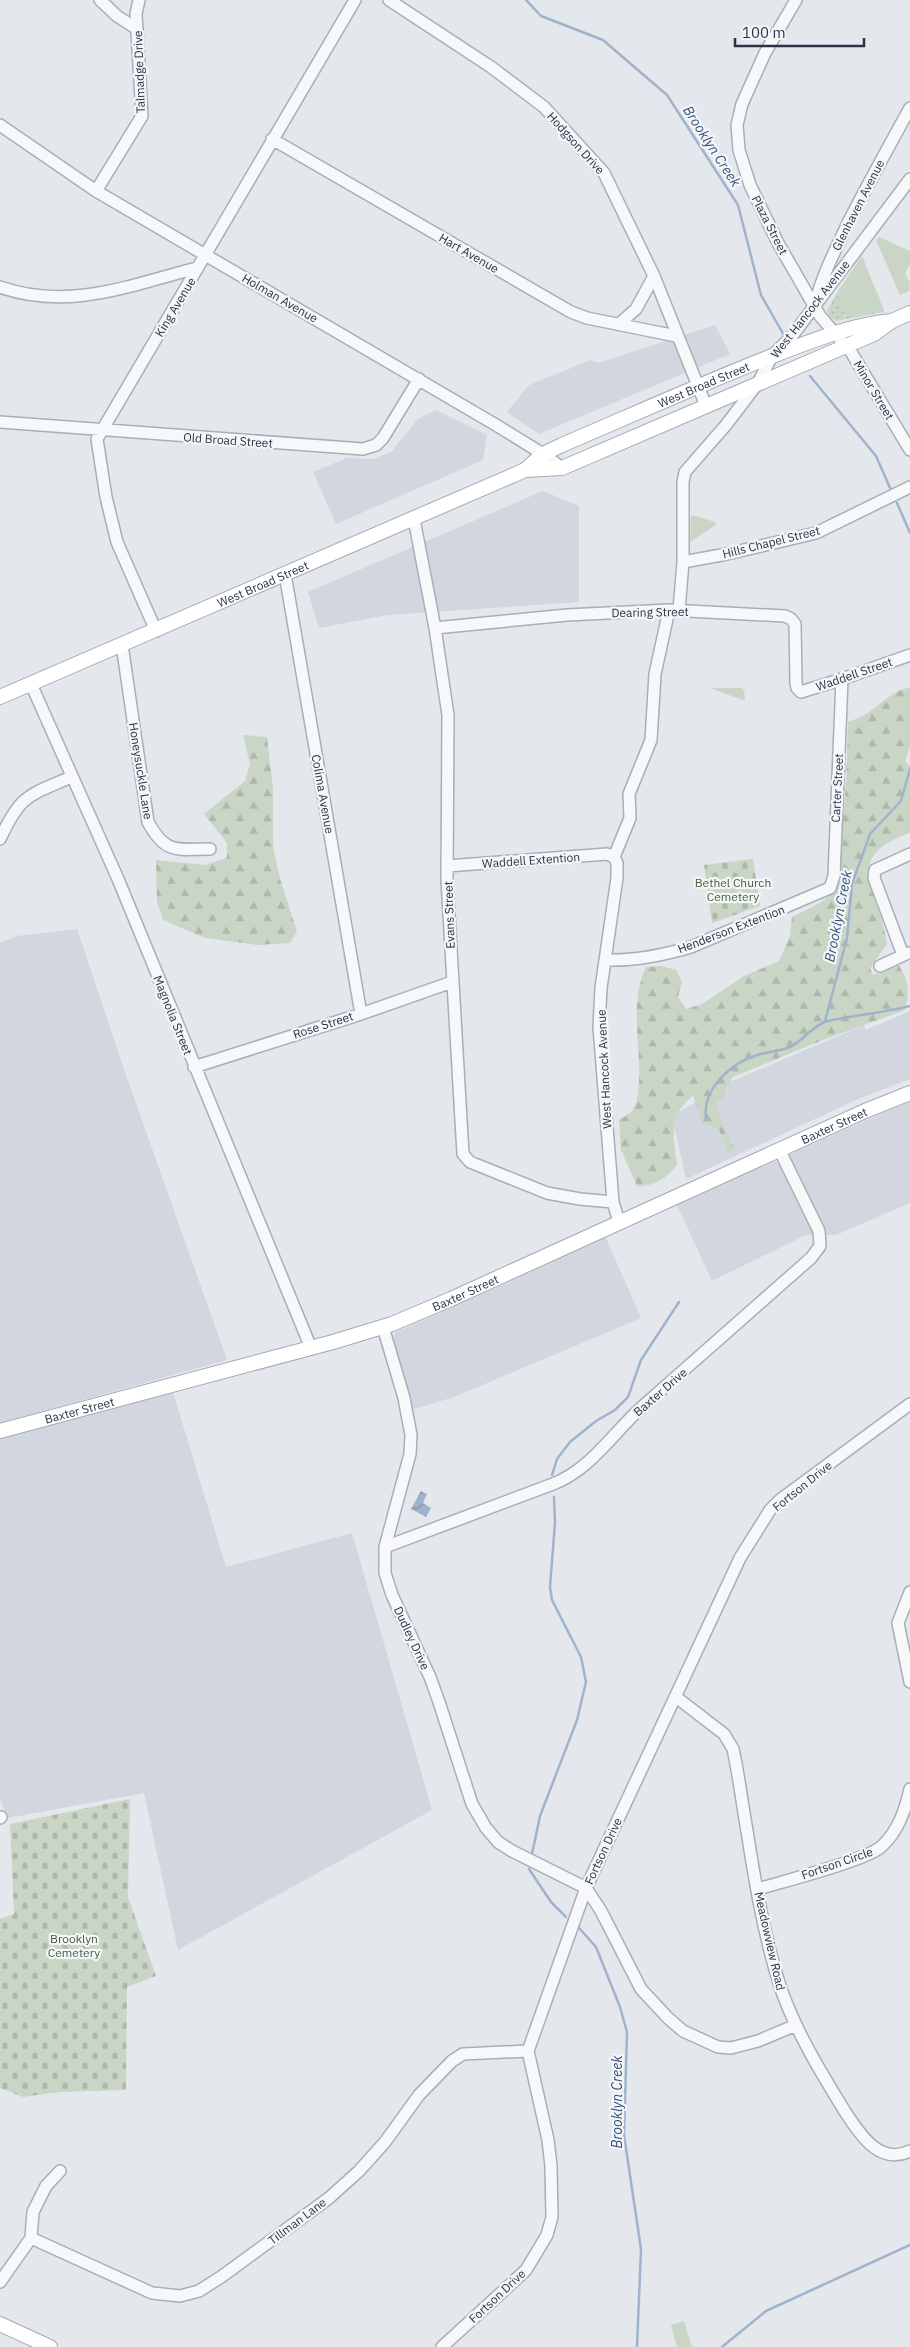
<svg xmlns="http://www.w3.org/2000/svg" width="910" height="2347" font-family="'IBM Plex Sans',sans-serif">
<style>
.built{fill:#d2d6de}
.green{fill:#c9d6c5}
.forest{fill:url(#forest-firs)}
.cemetery{fill:url(#cemetery-stones)}
.garden{fill:url(#garden-dots)}
.water{fill:url(#water-waves)}
.lines{fill:none;stroke-linecap:round;stroke-linejoin:round}
.stream{stroke:#9fb4cc;stroke-width:2.5}
.minor-casing{stroke:#a9aeb7;stroke-width:14}
.major-casing{stroke:#a3abb8;stroke-width:16}
.minor{stroke:#f7f8fa;stroke-width:11}
.major{stroke:#fff;stroke-width:14}
.labels{text-anchor:middle;dominant-baseline:central;stroke-width:4.5;stroke-linejoin:round;paint-order:stroke}
.street-label{font-size:12px;fill:#2b3445;stroke:#f4f6f9}
.park-label{font-size:12px;fill:#3f6138;stroke:#f4f6f9}
.water-label{font-size:14px;font-style:italic;fill:#34527a;stroke:#f4f6f9}
</style>
<defs>
<pattern id="forest-firs" width="22" height="20" patternUnits="userSpaceOnUse" patternTransform="scale(1.25)"><rect width="22" height="20" fill="#c9d6c5"/><path d="M5 1l3.5 6h-7zM16 11l3.5 6h-7z" fill="#adb8ab"/></pattern>
<pattern id="cemetery-stones" width="16" height="16" patternUnits="userSpaceOnUse" patternTransform="scale(1.25)"><rect width="16" height="16" fill="#c9d6c5"/><path d="M2 7V4a2 2 0 0 1 4 0v3zM10 15v-3a2 2 0 0 1 4 0v3z" fill="#adb8ab"/></pattern>
<pattern id="garden-dots" width="8" height="8" patternUnits="userSpaceOnUse" patternTransform="scale(1.25)"><rect width="8" height="8" fill="#c9d6c5"/><path d="M2 2h.1M6 6h.1" fill="none" stroke="#adb8ab" stroke-width="1.8" stroke-linecap="round"/></pattern>
<pattern id="water-waves" width="16" height="10" patternUnits="userSpaceOnUse" patternTransform="scale(1.25)"><rect width="16" height="10" fill="#9fb4cc"/><path d="M0 5q4-4 8 0t8 0" fill="none" stroke="#8293a7"/></pattern>
</defs>
<rect width="100%" height="100%" fill="#e4e7ec"/>
<path class="built" d="M 715,325 L 730,354 L 539,434 L 507,412 L 529,385 L 591,360 L 598,363 Z
M 436,410 L 487,435 L 483,460 L 336,524 L 313,472 L 347,458 L 373,459 L 391,452 L 418,419 Z
M 543,491 L 579,506 L 579,602 L 388,615 L 319,628 L 308,592 Z
M 77,929 L 127,1078 L 227,1360 L 0,1423 L 0,943 L 17,936 Z
M 910,1011 L 910,1079 L 856,1100 L 686,1179 L 672,1116 L 730,1082 L 864,1025 L 866,1030 Z
M 910,1101 L 910,1203 L 836,1235 L 824,1235 L 789,1156 L 790,1154 Z
M 774,1161 L 778,1163 L 785,1175 L 816,1235 L 806,1235 L 712,1281 L 677,1205 Z
M 605,1236 L 641,1318 L 454,1397 L 411,1410 L 393,1338 L 396,1332 L 509,1282 Z
M 173,1392 L 226,1567 L 352,1533 L 432,1810 L 178,1950 L 144,1793 L 8,1818 L 0,1800 L 0,1437 Z"/>
<path class="green" d="M 879,237 L 910,251 L 910,264 L 905,274 L 910,283 L 909,291 L 900,295 L 876,240 Z
M 862,256 L 884,310 L 843,319 L 844,313 L 832,306 L 840,293 L 838,291 Z
M 692,515 L 715,522 L 716,525 L 690,542 L 691,516 Z
M 710,688 L 742,688 L 744,690 L 745,701 Z
M 684,2321 L 692,2347 L 677,2347 L 671,2325 Z"/>
<path class="forest" d="M 910,688 L 910,747 L 905,761 L 910,766 L 910,833 C 838,857 881,894 887,944 L 870,968 L 873,975 L 899,965 C 909,983 910,990 905,1010 L 823,1040 L 733,1077 L 725,1090 L 724,1099 L 715,1103 L 734,1149 L 728,1152 L 719,1130 L 702,1122 L 693,1096 C 668,1114 673,1137 677,1165 C 665,1179 656,1186 637,1186 L 621,1150 L 619,1120 C 624,1117 631,1113 634,1108 C 638,1100 638,1091 639,1082 C 641,1044 629,1003 646,967 L 661,966 L 676,970 L 682,982 L 678,997 L 686,1009 L 702,1004 L 744,976 L 779,961 L 790,936 L 792,917 L 820,903 L 837,890 L 846,784 L 848,722 C 854,720 860,717 866,714 C 880,706 893,689 910,688 Z
M 243,735 L 267,737 L 273,788 L 273,847 L 280,879 L 297,931 L 290,943 L 257,945 L 205,938 L 163,920 L 157,902 L 156,860 L 205,865 L 227,858 L 227,843 L 204,814 L 245,781 L 250,764 Z"/>
<path class="cemetery" d="M 753,859 L 760,906 L 712,923 L 704,865 Z
M 130,1799 L 128,1897 L 156,1976 L 127,1987 L 126,2090 L 59,2092 L 23,2097 L 0,2088 L 0,1919 L 14,1914 L 10,1824 Z"/>
<path class="garden" d="M 838,291 L 840,293 L 833,306 L 838,306 L 844,311 L 843,318 L 884,310 L 884,312 L 836,321 L 829,316 L 827,311 Z"/>
<path class="water" d="M 421,1491 L 427,1494 L 423,1503 L 431,1508 L 426,1517 L 411,1509 Z"/>
<g class="lines">
<path class="stream" d="M 526,0 L 541,16 L 603,40 L 667,95 L 738,205 L 761,295 L 785,337
M 810,376 L 876,456 L 891,490
M 897,503 L 910,533
M 825,1021 L 847,938 L 852,884 L 870,834 L 901,801 L 910,769
M 706,1118 C 702,1089 731,1063 757,1055 C 768,1052 780,1051 790,1047 C 803,1041 814,1024 828,1021 C 855,1015 883,1013 910,1006
M 552,1475 L 557,1459 L 570,1442 L 596,1421 L 615,1410 L 628,1397 L 641,1360 L 679,1302
M 532,1854 L 540,1816 L 577,1720 L 586,1682 L 581,1657 L 552,1600 L 550,1587 L 555,1523 L 554,1497
M 529,1869 L 551,1902 L 566,1917
M 579,1928 L 596,1947 L 620,2007 L 627,2032 L 624,2135 L 641,2249 L 637,2347
M 722,2347 L 766,2311 L 910,2245"/>
<defs>
<path id="minor" d="M 100,0 L 117,16 L 137,29
M 389,0 L 491,67 L 544,107 L 604,173 L 654,276 L 706,406
M 796,0 L 765,53 L 742,104 L 737,125 L 739,150 L 750,185 L 778,243 L 820,316 L 851,352 L 910,450
M 0,125 L 96,191 L 496,425 L 543,454 L 562,468
M 272,139 L 571,312 L 587,318 L 676,336
M 96,191 L 142,116 L 136,14 L 139,0
M 0,287 C 69,311 131,285 197,268
M 816,301 C 823,273 836,249 848,223 C 868,184 889,146 910,108
M 619,324 L 636,309 L 654,276
M 0,422 L 363,449 L 376,445 L 383,438 L 419,379
M 414,519 L 435,628 L 448,715 L 447,880 L 463,1154 L 470,1162 L 547,1193 L 580,1199 L 613,1202
M 683,562 L 727,554 L 816,533 L 910,487
M 285,574 L 361,1014
M 679,610 L 683,562 L 683,482 L 685,472 L 726,425 L 758,383 L 772,356 L 792,336 L 910,179
M 435,628 L 567,615 L 669,610 L 785,616 L 791,619 L 795,624 L 796,683 L 797,688 L 801,692 L 842,679 L 910,655
M 156,631 L 117,542 L 106,497 L 97,439 L 355,0
M 122,645 L 148,822 C 166,855 177,849 210,849
M 31,684 L 118,879 L 311,1348
M 0,839 C 21,794 28,796 71,777
M 614,857 L 617,863 L 617,878 L 601,988 L 599,1027 L 613,1202 L 619,1222
M 614,857 L 630,818 L 629,794 L 651,740 L 655,674 L 669,610
M 447,866 L 607,854 L 614,857
M 903,955 L 874,878 L 875,870 L 910,854
M 606,960 C 635,961 664,955 691,947 L 830,888 L 834,876 L 842,679
M 880,966 L 908,953
M 194,1067 L 361,1014 L 452,982
M 383,1327 L 404,1398 L 411,1435 L 410,1454 L 385,1547 L 385,1573 L 392,1595 L 430,1677 L 439,1702 L 472,1804 L 486,1828 L 498,1842 L 512,1851 L 586,1888 L 601,1911 L 641,1989 L 668,2018 L 683,2031 L 718,2047 L 731,2048 L 758,2041 L 796,2025
M 385,1547 L 553,1484 C 590,1470 613,1433 642,1407 C 698,1357 755,1308 811,1258 L 820,1246 L 819,1231 L 779,1149
M 910,1592 L 898,1623 L 910,1682
M 676,1697 L 724,1734 L 733,1749 C 739,1776 742,1803 747,1831 C 755,1882 764,1936 780,1986 C 795,2030 820,2071 844,2110 C 859,2133 879,2166 910,2151
M 0,1818 L 1,1817
M 758,1889 C 781,1882 868,1860 882,1846 C 898,1831 905,1811 910,1789
M 31,2238 L 152,2293 L 180,2296 L 199,2291 L 221,2277 L 329,2198 L 359,2171 L 385,2142 L 419,2095 L 452,2061 L 463,2054 L 528,2051
M 0,2282 L 31,2238 L 33,2212 L 46,2186 L 60,2171
M 442,2347 L 526,2270 L 547,2235 L 552,2217 L 551,2166 L 548,2140 L 528,2051 L 586,1888 L 740,1558 L 770,1510 L 780,1500 L 910,1404"/>
<g id="major">
<path d="M 525,470 L 562,468 L 874,334 L 892,321 L 910,313"/>
<path id="s1" d="M 0,697 L 516,474 L 525,470 L 543,454 L 562,445 C 632,415 701,384 772,356 C 812,341 849,325 892,321"/>
<path id="s2" d="M 0,1431 L 333,1342 L 392,1324 L 451,1299 L 865,1111 L 910,1093"/>
<path d="M 0,2324 L 50,2347"/>
</g>
</defs>
<use href="#minor" class="minor-casing"/>
<use href="#major" class="major-casing"/>
<use href="#minor" class="minor"/>
<use href="#major" class="major"/>
</g>
<g class="labels">
<g class="street-label">
<text transform="translate(139 72) rotate(-92)">Talmadge Drive</text>
<text transform="translate(576 143) rotate(48)">Hodgson Drive</text>
<text transform="translate(858 205) rotate(-63)">Glenhaven Avenue</text>
<text transform="translate(770 225) rotate(63)">Plaza Street</text>
<text transform="translate(469 253) rotate(30)">Hart Avenue</text>
<text transform="translate(280 298) rotate(30)">Holman Avenue</text>
<text transform="translate(175 307) rotate(-59)">King Avenue</text>
<text transform="translate(810 309) rotate(-52)">West Hancock Avenue</text>
<text stroke="none"><textPath href="#s1" startOffset="771">West Broad Street</textPath></text>
<text transform="translate(874 390) rotate(59)">Minor Street</text>
<text transform="translate(228 440) rotate(4)">Old Broad Street</text>
<text transform="translate(771 542) rotate(-14)">Hills Chapel Street</text>
<text stroke="none"><textPath href="#s1" startOffset="286">West Broad Street</textPath></text>
<text transform="translate(650 612) rotate(-1)">Dearing Street</text>
<text transform="translate(854 674) rotate(-19)">Waddell Street</text>
<text transform="translate(141 771) rotate(81)">Honeysuckle Lane</text>
<text transform="translate(837 788) rotate(-87)">Carter Street</text>
<text transform="translate(323 794) rotate(80)">Colima Avenue</text>
<text transform="translate(531 860) rotate(-4)">Waddell Extention</text>
<text transform="translate(449 915) rotate(-92)">Evans Street</text>
<text transform="translate(731 929) rotate(-21)">Henderson Extention</text>
<text transform="translate(173 1015) rotate(68)">Magnolia Street</text>
<text transform="translate(323 1025) rotate(-18)">Rose Street</text>
<text transform="translate(604 1069) rotate(-93)">West Hancock Avenue</text>
<text stroke="none"><textPath href="#s2" startOffset="891">Baxter Street</textPath></text>
<text stroke="none"><textPath href="#s2" startOffset="486">Baxter Street</textPath></text>
<text transform="translate(660 1392) rotate(-41)">Baxter Drive</text>
<text stroke="none"><textPath href="#s2" startOffset="82">Baxter Street</textPath></text>
<text transform="translate(802 1486) rotate(-39)">Fortson Drive</text>
<text transform="translate(412 1638) rotate(65)">Dudley Drive</text>
<text transform="translate(603 1851) rotate(-65)">Fortson Drive</text>
<text transform="translate(837 1863) rotate(-19)">Fortson Circle</text>
<text transform="translate(770 1941) rotate(77)">Meadowview Road</text>
<text transform="translate(297 2221) rotate(-37)">Tillman Lane</text>
<text transform="translate(497 2296) rotate(-43)">Fortson Drive</text>
</g>
<g class="park-label">
<text x="733" y="882">Bethel Church<tspan x="733" dy="14">Cemetery</tspan></text>
<text x="74" y="1938">Brooklyn<tspan x="74" dy="14">Cemetery</tspan></text>
</g>
<g class="water-label">
<text transform="translate(712 146) rotate(57)">Brooklyn Creek</text>
<text transform="translate(838 916) rotate(-79)">Brooklyn Creek</text>
<text transform="translate(617 2102) rotate(-90)">Brooklyn Creek</text>
</g>
</g>
<path d="M735 38v8h129v-8" fill="none" stroke="#2b3445" stroke-width="2.5"/>
<text x="742" y="38" font-size="15" fill="#2b3445" stroke="#f4f6f9" stroke-width="4" paint-order="stroke">100 m</text>
</svg>
